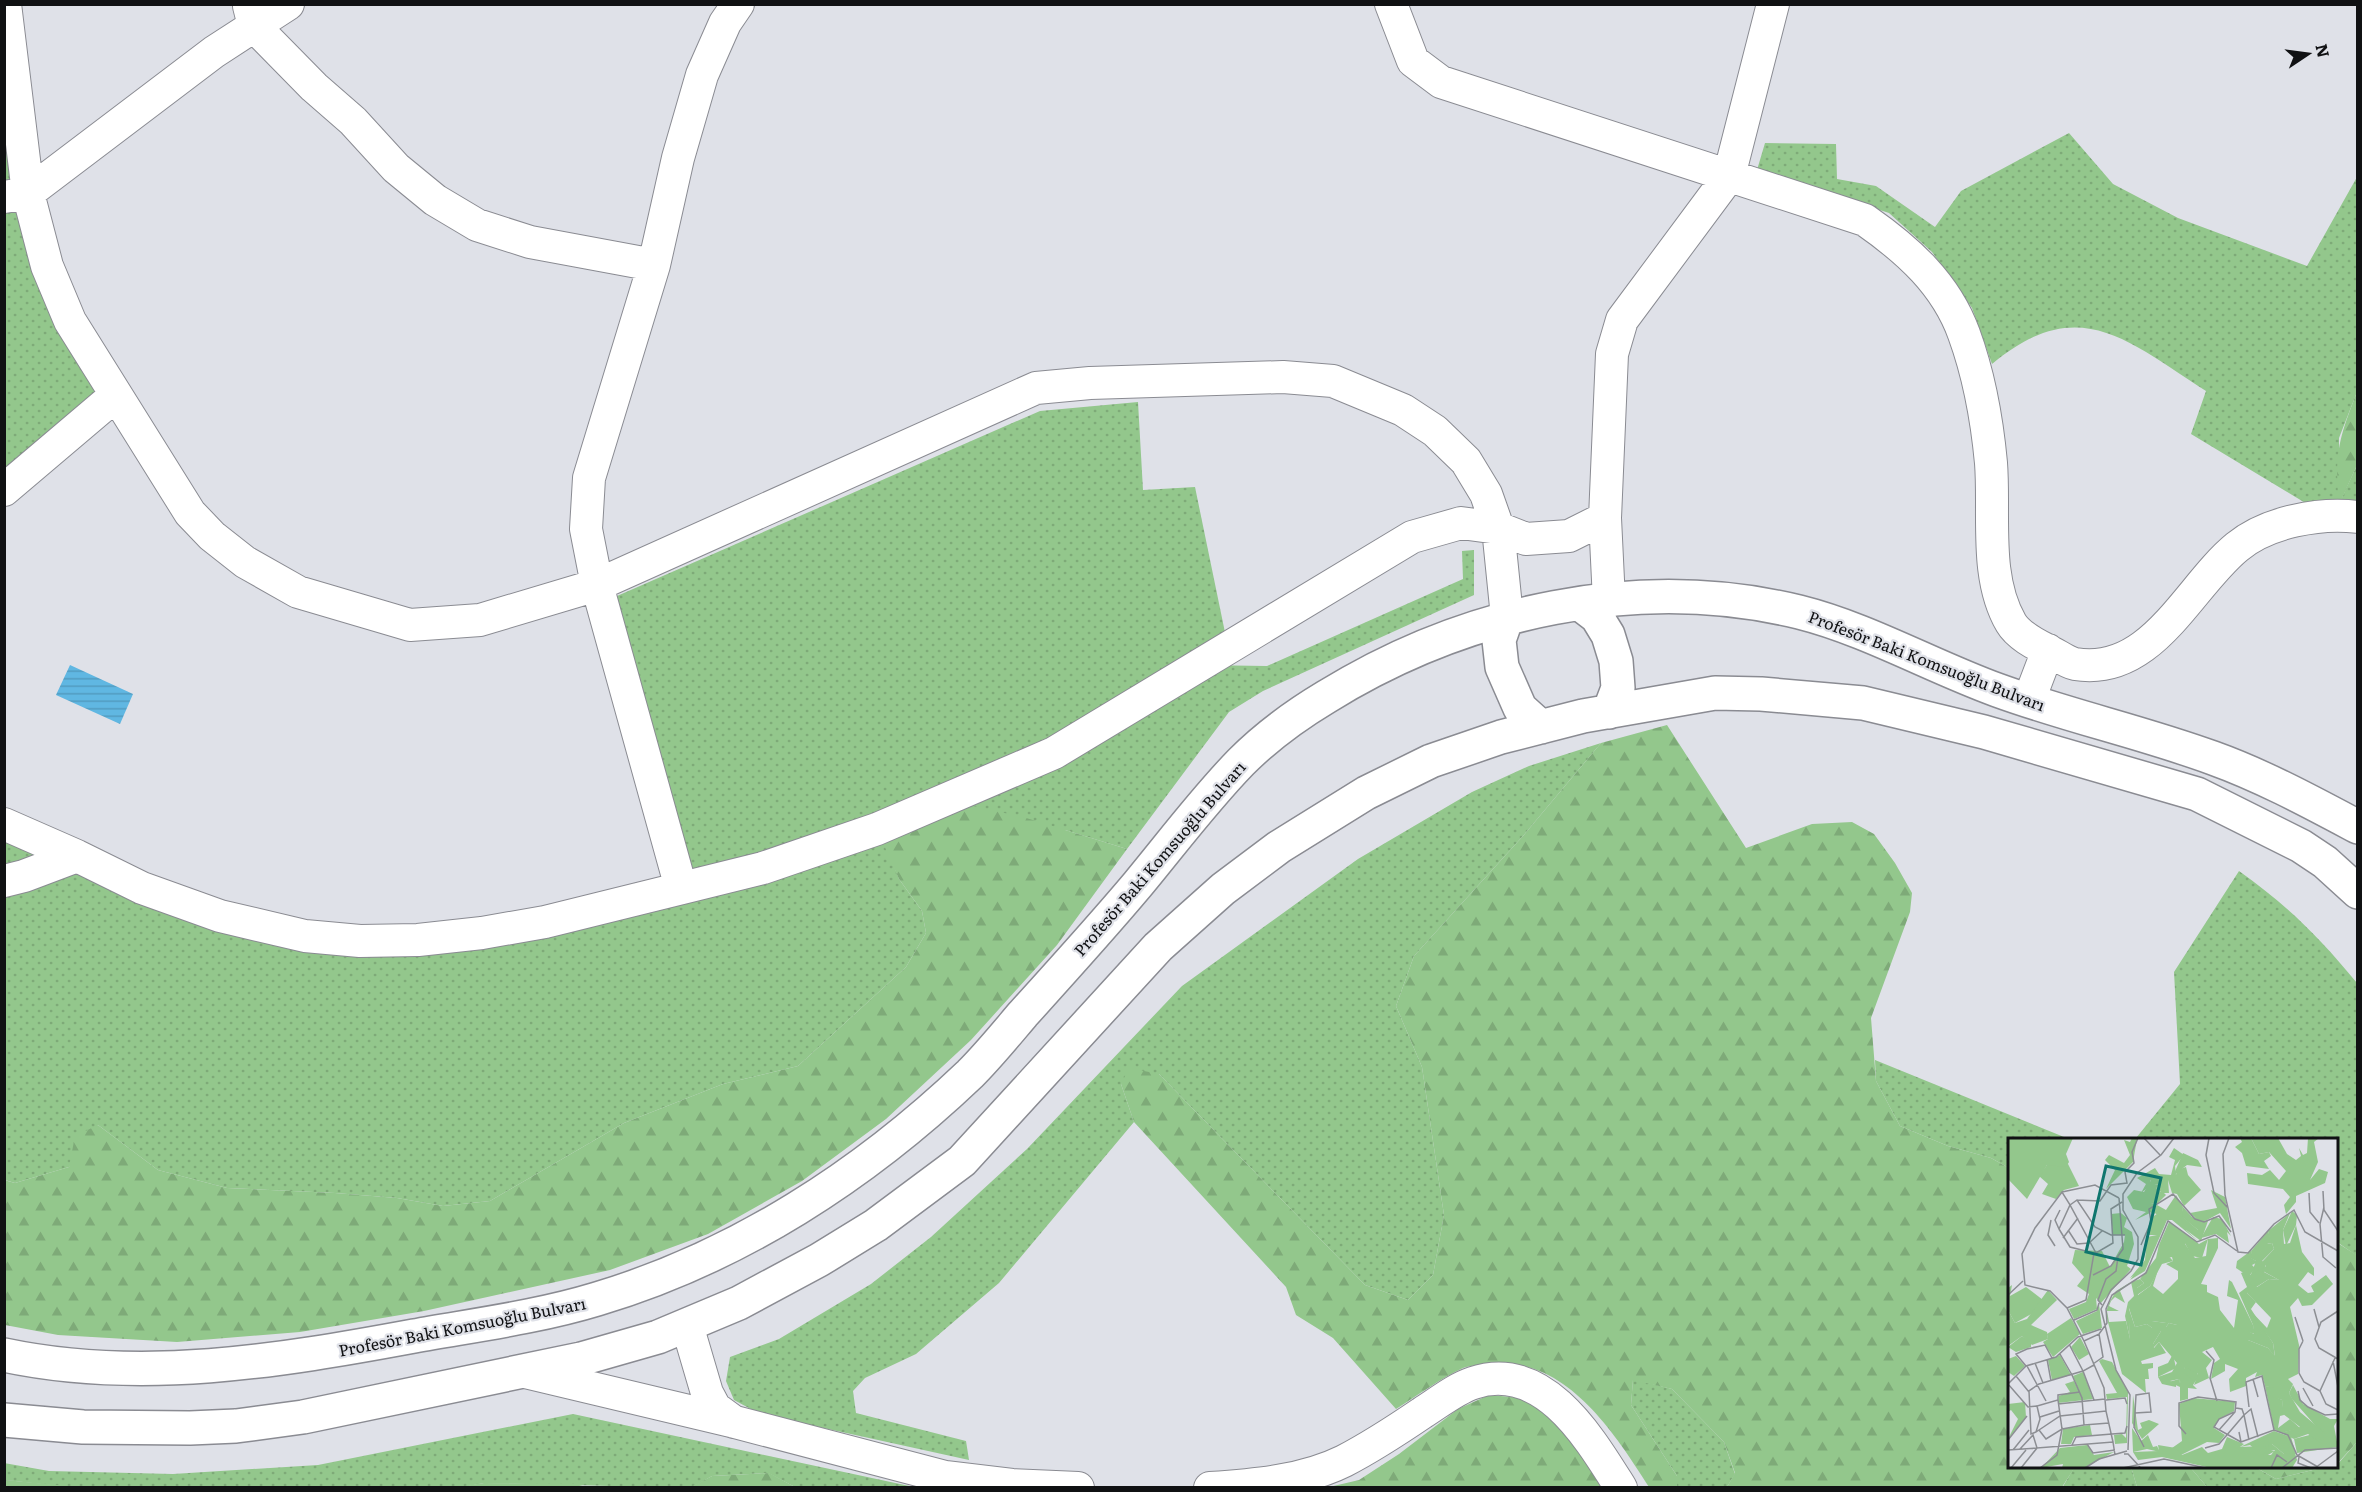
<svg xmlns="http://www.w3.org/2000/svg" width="2362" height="1492" font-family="Literata,serif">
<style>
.grass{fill:url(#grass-dots)}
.forest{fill:url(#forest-firs)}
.water{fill:url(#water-rules)}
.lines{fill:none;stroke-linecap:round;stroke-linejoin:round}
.street-casing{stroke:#8a8b92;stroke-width:34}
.primary-casing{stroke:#8a8b92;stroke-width:36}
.street{stroke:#fff;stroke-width:32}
.primary{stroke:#fff;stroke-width:33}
.labels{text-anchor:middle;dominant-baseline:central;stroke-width:4.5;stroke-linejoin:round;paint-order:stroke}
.street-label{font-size:16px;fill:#101113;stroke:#dfe1e8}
.inset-road{fill:none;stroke:#8c8e93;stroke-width:1.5}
.view{fill:#0f766e;fill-opacity:0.15;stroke:#0f766e;stroke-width:3}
.inset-edge{fill:none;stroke:#101113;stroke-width:3}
</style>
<defs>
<pattern id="grass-dots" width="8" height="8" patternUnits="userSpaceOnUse" patternTransform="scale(1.5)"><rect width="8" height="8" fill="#93c78c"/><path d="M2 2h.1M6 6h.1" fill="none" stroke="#7eaa78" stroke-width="1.8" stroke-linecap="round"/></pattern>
<pattern id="forest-firs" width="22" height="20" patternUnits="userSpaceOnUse" patternTransform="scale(1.5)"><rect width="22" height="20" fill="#93c78c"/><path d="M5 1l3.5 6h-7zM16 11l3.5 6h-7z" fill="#7eaa78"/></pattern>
<pattern id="water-rules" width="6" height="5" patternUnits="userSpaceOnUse" patternTransform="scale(1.5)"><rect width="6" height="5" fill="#60b7e2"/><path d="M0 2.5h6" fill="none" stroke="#529cc1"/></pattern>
</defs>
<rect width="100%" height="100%" fill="#dfe1e8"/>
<path class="grass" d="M 5,4 L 28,193 L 116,395 L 5,490 Z
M 2069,133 L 2113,184 L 2178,218 L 2307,266 L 2357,177 L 2357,392 L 2339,438 L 2339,504 L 2357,465 L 2357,509 L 2312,507 L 2191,434 L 2206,391 C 2127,340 2078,292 1992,364 L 1972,308 L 1932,252 L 1889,213 L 1757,170 L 1765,143 L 1836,144 L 1837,179 L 1876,186 L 1935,227 L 1961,191 Z
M 1138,402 L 1143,490 L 1195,487 L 1228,647 L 1200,665 L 1267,666 L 1463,579 L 1462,551 L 1474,550 L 1474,595 L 1263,691 L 1229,712 L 1127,849 L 1065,830 L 891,858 L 899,879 L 922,911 L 926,933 L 906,967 L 798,1066 L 723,1084 L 624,1123 L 490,1201 L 443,1206 L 397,1198 L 335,1193 L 227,1188 L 158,1170 L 98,1125 L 69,1167 L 15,1183 L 5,1180 L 4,824 L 142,888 L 360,941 L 680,888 L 601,603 L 1040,411 Z
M 1601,743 L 1523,836 L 1414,956 L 1396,1006 L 1422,1067 L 1444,1215 L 1433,1275 L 1408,1300 L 1365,1285 L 1159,1074 L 1121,1084 L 1134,1122 L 999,1283 L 916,1354 L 865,1378 L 853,1391 L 856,1413 L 966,1441 L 969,1460 L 760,1414 L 734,1400 L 726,1381 L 730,1357 L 779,1339 L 871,1284 L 931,1237 L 1027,1149 L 1182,986 L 1358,859 L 1472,792 L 1529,766 Z
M 2239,871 C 2288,906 2319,937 2357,983 L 2357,1256 L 2337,1242 L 2336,1140 L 2128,1140 L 2136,1138 L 2180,1084 L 2174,972 Z
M 1875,1060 L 2069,1139 L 2010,1140 L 2009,1168 L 1991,1158 L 1948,1146 L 1900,1126 L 1876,1081 Z
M 1633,1379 L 1672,1389 L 1724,1442 L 1735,1474 L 1727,1487 L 1677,1487 L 1677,1476 L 1631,1405 Z
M 573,1414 L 914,1487 L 795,1487 L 768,1473 L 712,1476 L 691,1488 L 484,1483 L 458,1488 L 78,1488 L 5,1480 L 4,1463 L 49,1471 L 173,1474 L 318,1465 Z
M 2357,1442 L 2357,1487 L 2207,1487 L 2190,1467 L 2255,1467 L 2276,1479 L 2325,1467 L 2336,1466 Z
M 2075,1466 L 2131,1467 L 2137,1487 L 2062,1488 Z"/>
<path class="forest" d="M 2357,392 L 2357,465 L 2339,505 C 2334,454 2339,438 2357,392 Z
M 1667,725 L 1746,848 L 1812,824 L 1852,822 L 1874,834 L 1895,863 L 1912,893 L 1910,912 L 1871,1018 L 1876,1081 L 1900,1126 L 1948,1146 L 1991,1158 L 2009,1168 L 2010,1466 L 2075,1467 L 2062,1487 L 1727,1487 L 1735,1473 L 1724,1442 L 1672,1389 L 1633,1380 L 1631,1405 L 1677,1476 L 1677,1487 L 1649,1487 C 1614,1432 1565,1356 1491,1364 C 1482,1365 1471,1365 1463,1368 C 1440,1379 1418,1395 1396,1409 L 1333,1338 L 1296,1315 L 1286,1287 L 1134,1122 L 1121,1084 L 1129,1068 L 1159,1074 L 1365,1285 L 1408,1300 L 1433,1275 L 1444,1215 L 1422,1067 L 1396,1006 L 1414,956 L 1523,836 L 1601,743 Z
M 946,800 L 1023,817 L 1127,849 L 1057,945 L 971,1040 L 886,1119 L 802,1181 L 708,1234 L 610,1270 L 424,1311 L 300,1332 L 177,1342 L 58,1335 L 5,1325 L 4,1180 L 15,1183 L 69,1167 L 75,1136 L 98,1125 L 158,1170 L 227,1188 L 335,1193 L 397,1198 L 443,1206 L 490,1201 L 624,1123 L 723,1084 L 798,1066 L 906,967 L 926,933 L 922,911 L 899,879 L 877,829 Z
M 2336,1242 L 2358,1256 L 2357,1442 L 2337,1464 Z
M 1489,1395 C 1498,1396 1508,1396 1517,1398 C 1553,1407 1586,1458 1605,1488 L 1325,1488 L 1359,1480 L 1399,1454 L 1458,1409 Z
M 2131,1467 L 2190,1467 L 2207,1487 L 2137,1487 Z
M 2255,1467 L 2325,1467 L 2276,1479 Z
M 769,1473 L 795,1487 L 691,1487 L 712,1476 Z
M 4,1480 L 5,1480 L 78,1487 L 5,1487 Z
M 484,1483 L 576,1484 L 586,1487 L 458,1487 Z"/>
<path class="water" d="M 70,665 L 133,694 L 120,724 L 56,695 Z"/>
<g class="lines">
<defs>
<path id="street" d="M 288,4 L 214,52 L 28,193 L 47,266 L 70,321 L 190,513 L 212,536 L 245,562 L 298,592 L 410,625 L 480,620 L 597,585 L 1036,388 L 1090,383 L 1283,377 L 1333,381 L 1403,410 L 1435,431 L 1466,461 L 1486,494 L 1498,528 L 1507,617
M 1391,4 L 1413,61 L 1441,82 L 1865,220 C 1908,250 1946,284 1964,334 C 1979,375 1987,420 1991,463 C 1995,514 1984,577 2011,623 C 2018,635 2035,644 2047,650 C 2056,654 2066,662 2075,664 C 2152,677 2188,587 2237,547 C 2267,522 2320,512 2358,517
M 249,6 L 254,26 L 314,87 L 353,121 L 396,168 L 435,200 L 477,225 L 530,242 L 654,265
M 4,197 L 28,193 L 5,4
M 4,490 L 116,395
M 1609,601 L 1605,518 L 1612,354 L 1622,320 L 1729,176 L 1773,4
M 2029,700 L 2048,650
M 4,824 L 77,856 L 142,888 L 220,916 L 305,936 L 360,941 L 418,940 L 482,933 L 545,922 L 763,868 L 877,829 L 1054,753 L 1412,537 L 1461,523 L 1498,528 L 1526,539 L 1569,536 L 1605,518
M 4,881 L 24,876 L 77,856
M 681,888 L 597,585 L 586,529 L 589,478 L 654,265 L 678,158 L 702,75 L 725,23 L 738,4
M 687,1325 L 707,1393 L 715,1408 L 734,1422
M 525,1372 L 735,1422 L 945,1477 L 1012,1485 L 1078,1488
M 1210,1488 C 1254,1485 1304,1481 1344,1461 C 1371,1447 1397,1430 1422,1413 C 1438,1403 1455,1389 1473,1383 C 1544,1359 1590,1439 1621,1488"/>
<path id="primary" d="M 1580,604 L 1597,617 L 1608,635 L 1616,661 L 1618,688 L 1609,712
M 1507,617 L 1499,640 L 1502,667 L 1520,708 L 1541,727
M 4,1355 C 141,1384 279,1361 414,1336 C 475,1325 538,1317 597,1299 C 738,1257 864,1175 970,1074 C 989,1055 1006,1034 1023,1014 C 1062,971 1101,928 1138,884 C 1172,843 1204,800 1241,762 C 1266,737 1296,715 1326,697 C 1465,611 1638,573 1799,612 C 1867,629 1931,666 1997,690 C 2068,716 2142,732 2213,758 C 2263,776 2311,802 2358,827
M 4,1420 L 83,1427 L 190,1428 L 236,1426 L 303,1417 L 581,1359 L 658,1337 L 739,1303 L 819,1260 L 876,1225 L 962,1161 L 1158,947 L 1223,889 L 1279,847 L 1366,793 L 1431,761 L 1501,737 L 1583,716 L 1715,693 L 1761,694 L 1863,703 L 1984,732 L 2197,794 L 2301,846 L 2325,862 L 2358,892"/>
</defs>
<use href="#street" class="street-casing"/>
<use href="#primary" class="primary-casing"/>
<use href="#street" class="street"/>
<use href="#primary" class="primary"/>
</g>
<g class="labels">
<g class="street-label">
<text transform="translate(1927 660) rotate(21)">Profesör Baki Komsuoğlu Bulvarı</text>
<text transform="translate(1159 858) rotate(-49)">Profesör Baki Komsuoğlu Bulvarı</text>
<text transform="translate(462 1326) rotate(-11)">Profesör Baki Komsuoğlu Bulvarı</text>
</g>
</g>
<g transform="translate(2008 1138)">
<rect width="330" height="330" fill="#dfe1e8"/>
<path d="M 124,0 L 129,1 L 125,24 L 98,51 L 107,32 L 97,22 L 101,17 L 116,25 L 122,17 L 116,2 L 122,4 ZM 232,0 L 243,0 L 251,16 L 261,14 L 263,18 L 256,23 L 261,31 L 238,28 L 234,15 L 227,9 L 234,4 ZM 166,10 L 176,17 L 167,28 L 168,37 L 169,32 L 178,29 L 180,37 L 193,52 L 176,68 L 169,56 L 164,55 L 160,42 L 161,55 L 156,55 L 158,57 L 150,65 L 143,66 L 149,64 L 153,54 L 148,50 L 152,46 L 146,47 L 142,42 L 142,48 L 133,55 L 138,46 L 129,40 L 147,30 L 151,36 L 163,37 L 167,22 L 161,19 ZM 60,26 L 71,48 L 56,52 L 48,61 L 34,56 L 40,46 L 31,38 L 39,27 ZM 203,52 L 217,59 L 223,91 L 212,75 L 199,82 L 190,82 L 182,75 L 209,70 ZM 175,69 L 184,79 L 200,83 L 193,103 L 178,92 L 190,92 L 173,78 ZM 284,73 L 289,77 L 288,87 L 278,108 L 275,92 ZM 113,75 L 119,80 L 116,89 L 124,94 L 126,106 L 119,128 L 123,131 L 93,165 L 88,160 L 89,171 L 66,181 L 61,171 L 78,164 L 81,156 L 69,148 L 76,139 L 64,125 L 67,112 L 94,113 L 102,129 L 116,104 L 117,97 L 105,97 L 103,76 ZM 149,76 L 155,81 L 149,97 L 140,97 L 136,122 L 127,137 L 122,140 L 131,129 L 144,79 ZM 260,93 L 263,102 L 259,106 L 264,105 L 266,111 L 254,123 L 258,125 L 256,134 L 271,142 L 261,141 L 239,155 L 248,164 L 243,171 L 241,168 L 265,205 L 267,219 L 260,210 L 240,202 L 240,193 L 246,196 L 245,187 L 231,155 L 239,149 L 233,135 L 238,133 L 242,139 L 248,123 L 242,120 L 244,112 ZM 177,95 L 191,106 L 200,101 L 194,120 L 184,118 L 174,100 ZM 151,107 L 165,123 L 154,126 L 142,148 L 129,157 L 129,150 L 136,145 L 132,141 L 148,120 ZM 123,144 L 112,153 L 117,165 L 107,159 L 103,163 L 101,168 L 111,173 L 99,173 L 101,184 L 118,183 L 122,201 L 120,168 L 127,189 L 139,186 L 144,190 L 144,183 L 158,185 L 158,189 L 161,185 L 169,187 L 169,193 L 153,193 L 145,206 L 146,210 L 151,204 L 158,215 L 133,223 L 134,226 L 145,225 L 145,230 L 140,231 L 141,241 L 137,241 L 138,255 L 114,236 L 98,177 L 99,171 L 101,165 L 108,153 ZM 4,147 L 2,158 L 18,149 L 35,162 L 27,174 L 7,185 L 0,172 L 0,150 ZM 91,166 L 94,190 L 75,196 L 68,183 L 89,173 ZM 63,180 L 72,196 L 45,219 L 35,204 L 40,201 L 39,196 ZM 14,198 L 23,204 L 23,209 L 8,214 L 0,209 ZM 72,199 L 81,216 L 71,222 L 63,209 ZM 165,216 L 168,230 L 150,239 L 150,229 L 160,225 ZM 52,217 L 63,237 L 44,242 L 40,222 ZM 8,218 L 17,228 L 6,238 L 0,234 L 0,221 ZM 94,221 L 104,224 L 120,254 L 119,305 L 107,306 L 106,297 L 114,296 L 118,300 L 119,259 L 99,261 L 98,256 L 109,255 L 91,223 ZM 177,228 L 186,231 L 191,238 L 185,247 L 189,251 L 180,250 L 180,261 L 172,263 L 172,249 L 161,244 L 171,241 L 172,245 ZM 75,234 L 85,261 L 50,265 L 51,258 L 62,254 L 57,246 L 66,243 L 72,255 L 65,238 ZM 285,247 L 295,266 L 322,281 L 330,281 L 326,288 L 330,309 L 289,315 L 286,301 L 313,294 L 284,261 L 281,255 ZM 257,248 L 266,249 L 266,258 L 274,262 L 276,277 L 272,278 L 270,290 L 282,281 L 292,290 L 273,295 L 266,291 ZM 125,257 L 130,292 L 134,290 L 132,285 L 141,282 L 151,286 L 134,301 L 124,285 ZM 185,260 L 227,264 L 226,273 L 211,281 L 206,290 L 217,297 L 211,305 L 199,304 L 173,317 L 164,310 L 174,303 L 171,266 ZM 82,287 L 84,297 L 66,299 L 63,306 L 53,306 L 55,291 ZM 124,290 L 133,303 L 140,297 L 145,309 L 149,308 L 152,314 L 139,311 L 125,314 ZM 266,293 L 283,299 L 288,316 L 276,316 L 264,306 L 263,312 L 267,313 L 260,317 L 254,317 L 242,307 L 232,309 ZM 79,307 L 86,317 L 106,314 L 76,330 L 54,330 L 55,326 L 33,330 L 52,310 Z" fill="#93c78c"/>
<path d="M 0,0 L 65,0 L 58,16 L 61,24 L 58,29 L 39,27 L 19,61 L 0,41 ZM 243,0 L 270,0 L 279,16 L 288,22 L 293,18 L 291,10 L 295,17 L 299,15 L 300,0 L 311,0 L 306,4 L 310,24 L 302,42 L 311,31 L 320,34 L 317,45 L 288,58 L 288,64 L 278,76 L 276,67 L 282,59 L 275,51 L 240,46 L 239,35 L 254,37 L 262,32 L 271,42 L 278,33 L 261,14 L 251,16 ZM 175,15 L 190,22 L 194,29 L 179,27 L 165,38 ZM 146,37 L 152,41 L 146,47 L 153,46 L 148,50 L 154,55 L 149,65 L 143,65 L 148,66 L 142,75 L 127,82 L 138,74 L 125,71 L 119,59 L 126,52 L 136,54 ZM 168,57 L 175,69 L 174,78 L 190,92 L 178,92 L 191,104 L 164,82 L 159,82 L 137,133 L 122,142 L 137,122 L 139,99 L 149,97 L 149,88 L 154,82 L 147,75 L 145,79 L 142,72 L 149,67 L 158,72 ZM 282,75 L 275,92 L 276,106 L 282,105 L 288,87 L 294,114 L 306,130 L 306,138 L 300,134 L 290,147 L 300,155 L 306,154 L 303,148 L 318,137 L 325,146 L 304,167 L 294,168 L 290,160 L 282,169 L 291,207 L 290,236 L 280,241 L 285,246 L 281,255 L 292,274 L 317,295 L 313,305 L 300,296 L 286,301 L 273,295 L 292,289 L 275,276 L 274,262 L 262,258 L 266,250 L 257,248 L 254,237 L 247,239 L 249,234 L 238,240 L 238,248 L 222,254 L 221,241 L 230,231 L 217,226 L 217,233 L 203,241 L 206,225 L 212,221 L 205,209 L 194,214 L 204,222 L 198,230 L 201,240 L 186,247 L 190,236 L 177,229 L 176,235 L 185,242 L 173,243 L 172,248 L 171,241 L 162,243 L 168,245 L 168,249 L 154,246 L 150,239 L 164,234 L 169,225 L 151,204 L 145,210 L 145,206 L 153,193 L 169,193 L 169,187 L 161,185 L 158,189 L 158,185 L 144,183 L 144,190 L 139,186 L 127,189 L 121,170 L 122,201 L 117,178 L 120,164 L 126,158 L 123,144 L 132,141 L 136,145 L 129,150 L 130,157 L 142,148 L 150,132 L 145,148 L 155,156 L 170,141 L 170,133 L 158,126 L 165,123 L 164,119 L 150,122 L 151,107 L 161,84 L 177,95 L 177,106 L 187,120 L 198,118 L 200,101 L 210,100 L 210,110 L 193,146 L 199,147 L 199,154 L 210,159 L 212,172 L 226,190 L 230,162 L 219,158 L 221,142 L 224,144 L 245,187 L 247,196 L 240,194 L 240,202 L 260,210 L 267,218 L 265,205 L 239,169 L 259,190 L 263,180 L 239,155 L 242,146 L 249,149 L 261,141 L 271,142 L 253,132 L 258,128 L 254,124 L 266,111 L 264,105 L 258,106 L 262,102 L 260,93 ZM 205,79 L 214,81 L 223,98 L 219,94 L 221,105 L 208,96 L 193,100 ZM 244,112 L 243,120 L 250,124 L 244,127 L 247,130 L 242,137 L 251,132 L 256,137 L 246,142 L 228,130 L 229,123 ZM 40,152 L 49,162 L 23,187 L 39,194 L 40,201 L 24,207 L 14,198 L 0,208 L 0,172 L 7,185 L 19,181 ZM 219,299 L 236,306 L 232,309 L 257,308 L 259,313 L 254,317 L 263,317 L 267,312 L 261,312 L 260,307 L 264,306 L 276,316 L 287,315 L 289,322 L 284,330 L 203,330 L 154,319 L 130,322 L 125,314 L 151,313 L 150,307 L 168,310 L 174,317 L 194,309 L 200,315 L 214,311 Z" fill="#93c78c"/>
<path d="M 17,264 L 18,279 L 0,301 L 10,281 L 3,272 L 0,274 L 0,266 Z" fill="#93c78c"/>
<path class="inset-road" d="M 136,0 L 152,17M 201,0 L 198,17 L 206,55 L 219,69M 221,0 L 215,16 L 217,57 L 230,114 L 240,115 L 266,86 L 286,72 L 297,94 L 330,113M 315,53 L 316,72 L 330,93M 54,54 L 87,47 L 111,60M 301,55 L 302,74 L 311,85M 330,60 L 330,80M 69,62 L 92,63 L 103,47 L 119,45 L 117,34 L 126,25 L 124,14 L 130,0M 316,69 L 312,86 L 315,119 L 328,130M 52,72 L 47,82 L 51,91 L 62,67 L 88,115 L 105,105 L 103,71 L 114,64M 43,82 L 40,97 L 47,108M 51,91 L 62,109 L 86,115 L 78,162 L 59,170M 60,92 L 69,106 L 81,105 L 94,93M 55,100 L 70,80M 133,107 L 143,84 L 141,71 L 165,56 L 187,81 L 196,84 L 211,78 L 223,94M 85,137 L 103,128 L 115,111 L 111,60M 0,157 L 15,143M 94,167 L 90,162 L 98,141 L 108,133 L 110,119M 306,171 L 311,189M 330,173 L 313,184 L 307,201 L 311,210 L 330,221M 287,179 L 295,203M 66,182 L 89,172 L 91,165M 91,196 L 99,185 L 98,171 L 104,157 L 138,135 L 160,83 L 189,104 L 207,97 L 229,113M 76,203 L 96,250 L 98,273M 295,203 L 291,211 L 291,235 L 296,244 L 312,253M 61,206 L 75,233 L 31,246 L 21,253 L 23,296 L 28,294 L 32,281 L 29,268 L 50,262 L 50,257 L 72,254M 198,213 L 206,222 L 202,240 L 209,263M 52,216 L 64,237M 327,220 L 312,253 L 318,266 L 330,272M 39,221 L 43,243M 325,223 L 330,249M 27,225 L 35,245M 85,226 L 95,219 L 91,196 L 76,203 L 59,170 L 42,153 L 17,147 L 14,116 L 27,90 L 54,54 L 62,67 L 69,62 L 87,89 L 103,97 L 117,97M 86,227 L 75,233 L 86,262M 18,228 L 8,216 L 19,211 L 37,207 L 44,220M 19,228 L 38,263M 64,237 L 74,260 L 76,287 L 101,285M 8,238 L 21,254M 245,241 L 250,259M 0,246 L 18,228 L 48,219 L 70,199 L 93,191M 0,246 L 20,269 L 29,268M 295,250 L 305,268M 290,253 L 292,262 L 300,269 L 317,277 L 330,276M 50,262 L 54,291 L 76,287M 98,262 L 117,260 L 119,266M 50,266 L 97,261M 241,269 L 238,244 L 254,238 L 266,292M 228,270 L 234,271 L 236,277 L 243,271 L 250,299M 226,274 L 211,281 L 206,289 L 233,304M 236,277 L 241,302M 32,279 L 51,273M 126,289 L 136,309M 126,290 L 127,276 L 127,275 L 128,257 L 141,255 L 143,274 L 127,275M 31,292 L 38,301 L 54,291 L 49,317 L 32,330M 28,294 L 52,278 L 98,273 L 105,304M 231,294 L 233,304 L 266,292 L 280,297 L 289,317 L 310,329M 104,296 L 117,295 L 119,288M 178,296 L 171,288 L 171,265 L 190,259 L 228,264 L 227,274 L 211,292M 218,298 L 236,277M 0,302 L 19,278M 79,306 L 85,315 L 107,312M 64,307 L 68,299 L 104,296M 197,310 L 211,306 L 218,298M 12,311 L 25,297 L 29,310 L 105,304 L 107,317M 0,312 L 29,310 L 13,330M 5,312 L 21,292M 120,312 L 122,257 L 108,232 L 93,171 L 103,152 L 123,133 L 130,121 L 130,99 L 115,72 L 115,56 L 129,35 L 153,17 L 166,0M 116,316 L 120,316 L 132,329M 291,319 L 290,325 L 303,330M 3,330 L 18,312M 77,330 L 91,321 L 119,313M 115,330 L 156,321 L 198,330M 263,330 L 269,317 L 279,324M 274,330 L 297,312 L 330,310M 307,330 L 330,313"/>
<path class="view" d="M 98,28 L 153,40 L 133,127 L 78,114 Z"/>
<rect width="330" height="330" class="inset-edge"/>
</g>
<rect width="2362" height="1492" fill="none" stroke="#101113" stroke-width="12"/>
<g transform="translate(2308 54) rotate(77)" stroke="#dfe1e8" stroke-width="4.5" paint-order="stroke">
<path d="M0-4.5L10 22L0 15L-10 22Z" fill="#101113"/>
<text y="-9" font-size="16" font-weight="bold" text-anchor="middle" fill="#101113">N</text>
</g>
</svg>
